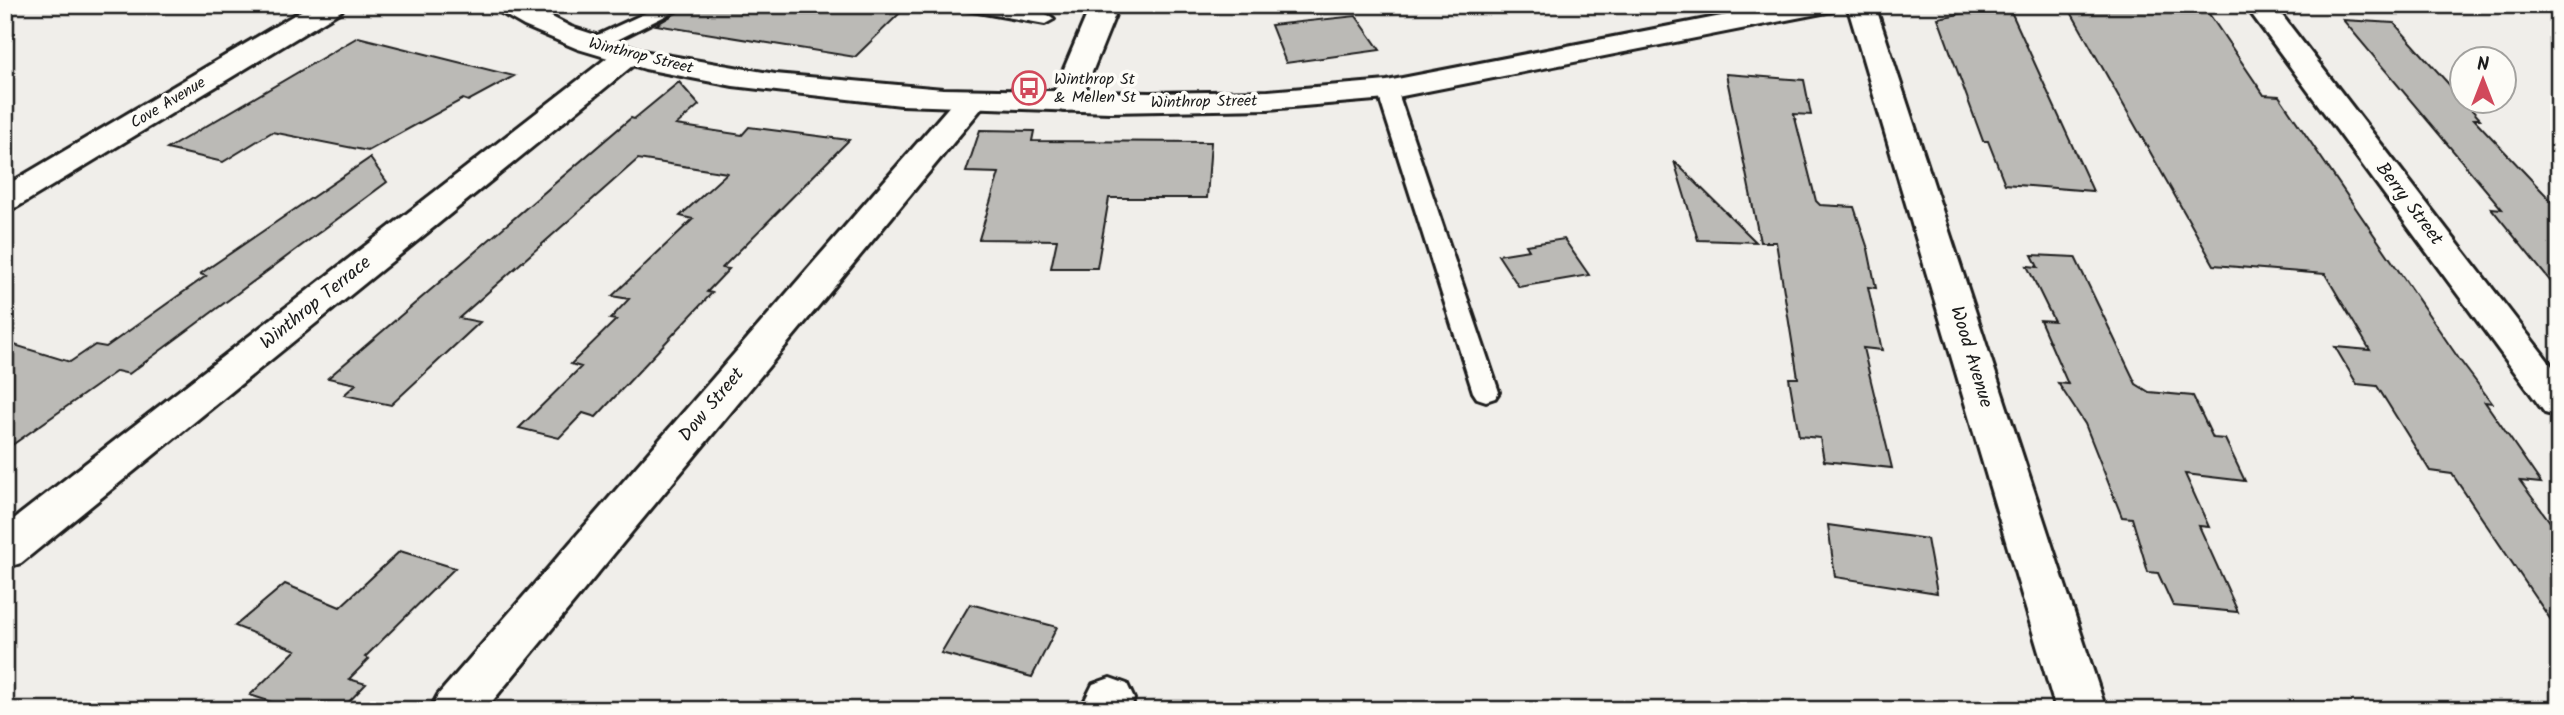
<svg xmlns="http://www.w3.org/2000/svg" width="2564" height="715" font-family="Kalam,sans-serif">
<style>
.building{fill:#bbbab6;stroke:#1c1c1c;stroke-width:2}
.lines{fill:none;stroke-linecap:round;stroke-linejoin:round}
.service-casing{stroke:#1c1c1c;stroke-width:6}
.minor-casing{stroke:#1c1c1c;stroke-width:6}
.tertiary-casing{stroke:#1c1c1c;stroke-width:6}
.service{fill:#fdfcf7;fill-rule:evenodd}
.minor{fill:#fdfcf7;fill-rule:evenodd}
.tertiary{fill:#fdfcf7;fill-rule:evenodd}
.labels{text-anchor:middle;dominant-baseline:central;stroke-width:7;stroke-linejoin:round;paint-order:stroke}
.far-street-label{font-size:16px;fill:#1c1c1c;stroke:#fdfcf7}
.far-poi-label{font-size:16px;fill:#1c1c1c;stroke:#fdfcf7;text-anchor:start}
.street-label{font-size:19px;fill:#1c1c1c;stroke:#fdfcf7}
</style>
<rect width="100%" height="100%" fill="#f0eeea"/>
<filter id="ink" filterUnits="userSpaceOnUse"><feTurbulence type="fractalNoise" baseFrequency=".0143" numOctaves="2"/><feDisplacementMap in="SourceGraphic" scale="14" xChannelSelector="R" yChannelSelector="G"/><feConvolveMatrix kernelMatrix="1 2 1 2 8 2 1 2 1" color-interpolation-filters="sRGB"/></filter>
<g filter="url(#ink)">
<path class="building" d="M 690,5 L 851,5 L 900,13 L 855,57 L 656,25 Z
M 2008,5 L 2093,191 L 2005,184 L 1988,141 L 1983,141 L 1938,18 Z
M 2067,5 L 2203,5 L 2264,95 L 2279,96 L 2459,359 L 2492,403 L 2485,402 L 2541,483 L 2520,481 L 2559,534 L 2559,632 L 2452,474 L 2430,471 L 2377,386 L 2357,384 L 2335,347 L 2370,350 L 2325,274 L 2214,265 Z
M 1356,16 L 1380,50 L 1286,63 L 1271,25 Z
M 2343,20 L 2394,23 L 2480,119 L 2474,119 L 2559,209 L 2559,292 L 2491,208 L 2502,209 Z
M 358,37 L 514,76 L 468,101 L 463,99 L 368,151 L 272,132 L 223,162 L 167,149 Z
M 1726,74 L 1804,80 L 1811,115 L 1794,114 L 1816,201 L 1820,205 L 1854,207 L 1868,249 L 1876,288 L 1868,287 L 1882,350 L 1863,348 L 1892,468 L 1824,461 L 1820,438 L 1799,436 L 1789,378 L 1798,378 L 1776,242 L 1760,242 Z
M 679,82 L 699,105 L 676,125 L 742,135 L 749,127 L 849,140 L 722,268 L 729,269 L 707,292 L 712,293 L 596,417 L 583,413 L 559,438 L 519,428 L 581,367 L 571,364 L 616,320 L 610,319 L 629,299 L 612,296 L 693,219 L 680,216 L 727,173 L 638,159 L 459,318 L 480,322 L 391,405 L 344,395 L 356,384 L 328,378 L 631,118 L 634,119 Z
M 980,130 L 1034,131 L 1032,141 L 1211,142 L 1207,198 L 1109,198 L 1097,268 L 1051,268 L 1057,240 L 979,239 L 999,173 L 966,172 Z
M 370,158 L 387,182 L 129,374 L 117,371 L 5,450 L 5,342 L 70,362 L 95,345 L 106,347 L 206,276 L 200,274 Z
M 1674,161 L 1756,242 L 1698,240 Z
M 1564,239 L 1589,275 L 1519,287 L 1498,255 L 1529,250 L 1526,245 Z
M 2032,255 L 2075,257 L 2136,384 L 2149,392 L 2193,396 L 2213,438 L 2225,439 L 2245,481 L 2185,474 L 2209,527 L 2199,526 L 2238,612 L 2173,606 L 2158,573 L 2148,572 L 2132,518 L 2122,517 L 2085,424 L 2058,383 L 2068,384 L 2040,320 L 2054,321 L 2027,266 L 2038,267 Z
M 1828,525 L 1927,539 L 1937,593 L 1835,577 Z
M 400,551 L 455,568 L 365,657 L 369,659 L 349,679 L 366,684 L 341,710 L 296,710 L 250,695 L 296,650 L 235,626 L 285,584 L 340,607 Z
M 970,604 L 1057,627 L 1032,677 L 941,653 Z"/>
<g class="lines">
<defs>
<path id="service" d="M 663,5 L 687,5 L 599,49 L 592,51 L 583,45 L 585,41 Z
M 958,5 C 978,5 1041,5 1054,19 L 1045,24 L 967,10 Z
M 1387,84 L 1397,90 L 1499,392 L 1495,398 L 1486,401 L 1477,398 L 1473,392 L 1377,90 Z"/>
<path id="minor" d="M 311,5 L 345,5 L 341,11 L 17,207 L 5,210 L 5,186 Z
M 1091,5 L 1119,5 L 1080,102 L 1076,109 L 1065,111 L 1054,109 L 1050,102 Z
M 1847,5 L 1875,5 L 2106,710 L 2056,710 Z
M 2245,5 L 2274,5 L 2559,375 L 2559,417 L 2545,413 Z
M 627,47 L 637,50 L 642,56 L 637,62 L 21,563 L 5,568 L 5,526 L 617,50 Z
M 970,93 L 981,95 L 985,102 L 981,109 L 485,710 L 430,710 L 438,695 L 959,95 Z
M 1110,678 L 1127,684 L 1134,699 L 1130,710 L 1080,710 L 1093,684 Z"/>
<path id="tertiary" d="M 494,5 L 529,5 L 571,27 L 648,52 L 775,74 L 943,89 L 1150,93 L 1268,91 L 1387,81 L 1778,5 L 1836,5 L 1832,11 L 1822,13 L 1387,99 L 1268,109 L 1110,112 L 901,105 L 733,86 L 645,69 L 578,49 L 524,26 L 498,11 Z"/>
</defs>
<use href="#service" class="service-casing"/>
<use href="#minor" class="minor-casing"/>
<use href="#tertiary" class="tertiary-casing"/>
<use href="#service" class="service"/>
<use href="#minor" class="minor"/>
<use href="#tertiary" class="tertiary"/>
</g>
</g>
<defs>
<symbol id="bus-ring" viewBox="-11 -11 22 22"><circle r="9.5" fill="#fdfcf7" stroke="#d1495b" stroke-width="1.5"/><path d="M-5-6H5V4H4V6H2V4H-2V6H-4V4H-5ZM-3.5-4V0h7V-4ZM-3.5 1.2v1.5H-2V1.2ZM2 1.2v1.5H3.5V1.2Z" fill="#d1495b"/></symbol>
</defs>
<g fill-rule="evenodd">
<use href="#bus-ring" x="1010" y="69" width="38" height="38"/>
</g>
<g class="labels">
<g class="far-street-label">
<text transform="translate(641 56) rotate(14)">Winthrop Street</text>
<text transform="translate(1204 102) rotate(-1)">Winthrop Street</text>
<text transform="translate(168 103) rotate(-31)">Cove Avenue</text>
</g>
<g class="far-poi-label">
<text x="1054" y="79">Winthrop St<tspan x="1054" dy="18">&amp; Mellen St</tspan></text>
</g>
<g class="street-label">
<text transform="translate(2409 204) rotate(53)">Berry Street</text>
<text transform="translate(316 303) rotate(-39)">Winthrop Terrace</text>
<text transform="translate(1971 357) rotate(73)">Wood Avenue</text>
<text transform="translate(712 405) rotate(-50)">Dow Street</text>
</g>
</g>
<rect width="2564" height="715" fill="none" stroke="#fdfcf7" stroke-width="28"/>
<rect x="14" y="14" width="2536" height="687" fill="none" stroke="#1c1c1c" stroke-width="2.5" filter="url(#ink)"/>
<g transform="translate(2483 80)"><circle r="33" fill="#fdfcf7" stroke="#a3a29f" stroke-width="2"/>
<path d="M0-5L12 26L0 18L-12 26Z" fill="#d1495b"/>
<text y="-10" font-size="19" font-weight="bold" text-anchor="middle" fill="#1c1c1c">N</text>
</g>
</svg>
